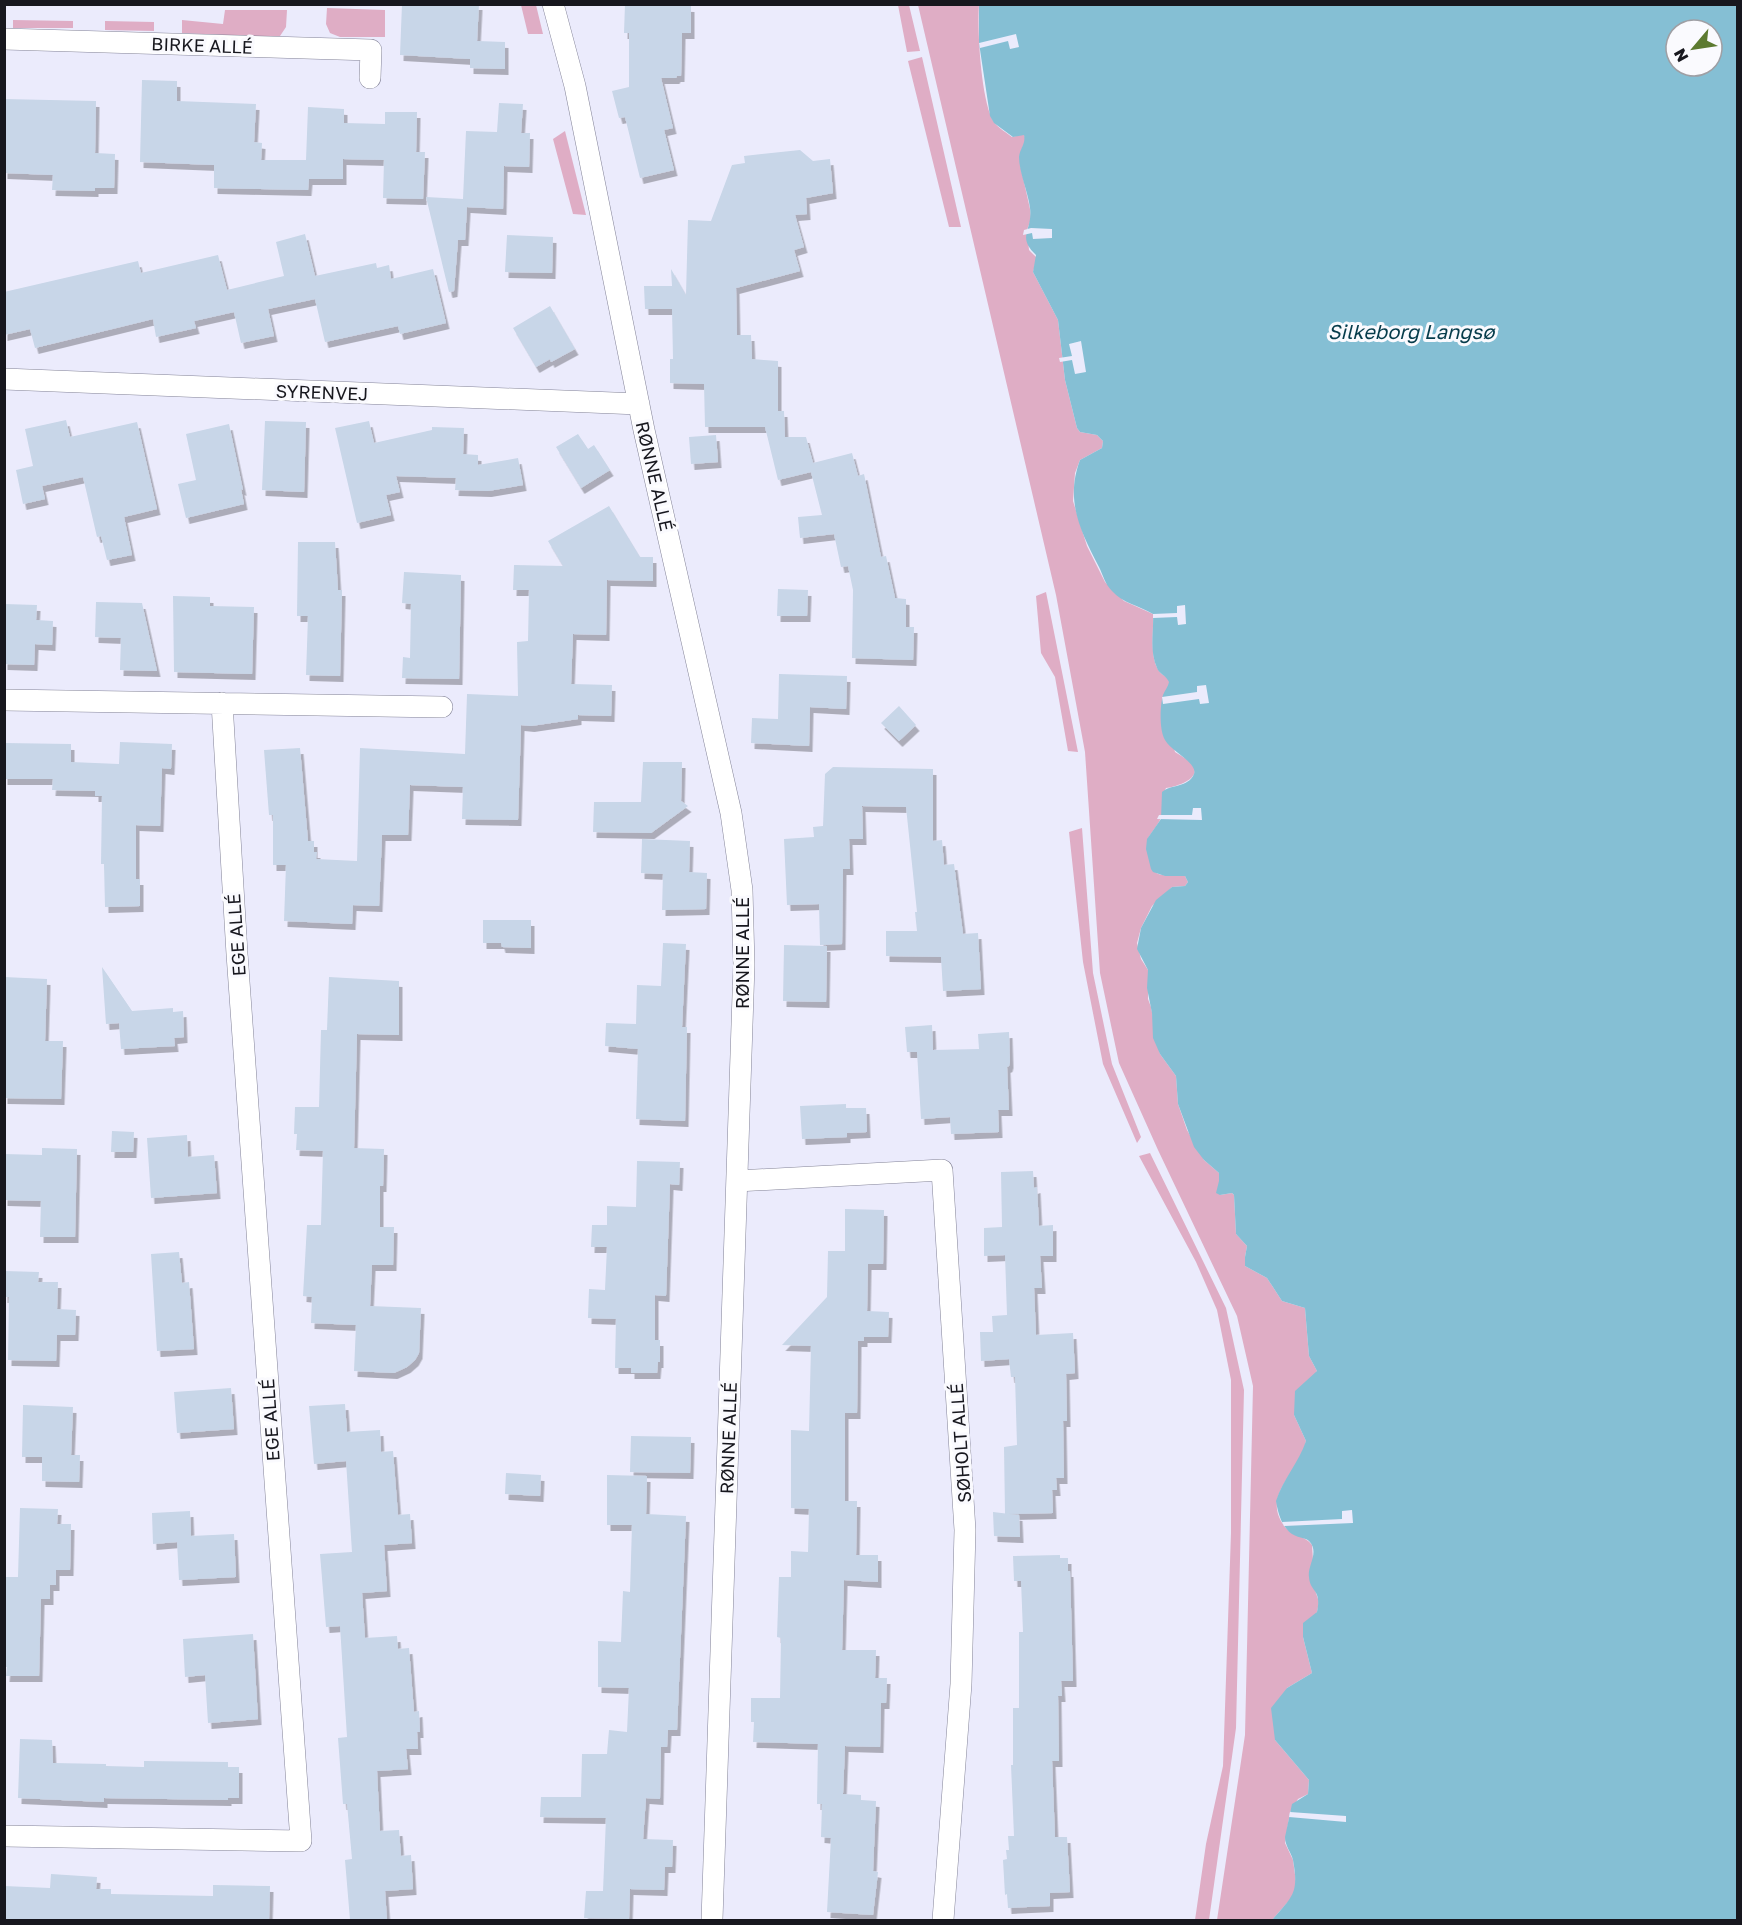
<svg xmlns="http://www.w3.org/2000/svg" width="1742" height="1925" font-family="'Golos Text',sans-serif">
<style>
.green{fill:#dfadc5}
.water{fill:#85bfd4;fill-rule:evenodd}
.pier{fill:#ebebfc}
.building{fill:#c8d6e8;filter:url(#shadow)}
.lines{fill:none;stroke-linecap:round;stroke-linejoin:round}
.street-casing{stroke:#848498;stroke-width:22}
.street{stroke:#fff;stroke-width:21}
.labels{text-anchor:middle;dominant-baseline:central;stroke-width:6;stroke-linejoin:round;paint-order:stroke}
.street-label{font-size:18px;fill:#17171e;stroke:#fafafe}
.water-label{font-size:20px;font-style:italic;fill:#063c4b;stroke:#fafafe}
</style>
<defs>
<filter id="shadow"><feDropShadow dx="3.5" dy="6" stdDeviation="0" flood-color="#0004"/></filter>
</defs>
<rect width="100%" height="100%" fill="#ebebfc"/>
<path class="green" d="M 521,5 L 536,5 L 543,34 L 528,34 Z
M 898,5 L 909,5 L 920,51 L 907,52 Z
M 918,5 L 979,5 C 977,29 981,103 994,122 C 998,128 1007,133 1012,137 L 1024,134 L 1026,141 L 1022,148 L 1020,164 L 1030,209 L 1031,219 L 1027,230 L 1029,250 L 1037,258 L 1033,272 L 1058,320 L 1065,380 L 1077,428 L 1080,432 L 1097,435 L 1103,441 L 1102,448 L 1080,460 L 1075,473 L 1073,501 L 1087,546 L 1105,582 L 1124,601 L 1153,614 C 1154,631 1149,656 1159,671 C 1162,676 1168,676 1169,681 C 1170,688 1162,694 1163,704 L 1175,752 C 1180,755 1187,759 1191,763 C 1205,778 1176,787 1166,788 C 1159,800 1166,811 1160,820 C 1150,838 1144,835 1149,858 C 1154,882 1165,873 1185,876 L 1188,882 L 1185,886 L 1172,887 L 1152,906 L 1141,928 L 1137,943 L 1141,959 L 1148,970 L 1148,999 L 1151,1007 L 1160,1054 L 1176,1076 L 1178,1104 L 1187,1130 L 1204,1160 L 1219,1173 L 1220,1195 L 1232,1193 L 1234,1195 L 1236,1234 L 1247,1246 L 1245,1257 L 1245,1266 L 1267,1278 L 1282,1301 L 1305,1308 L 1309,1356 L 1317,1371 L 1294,1415 L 1306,1441 C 1305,1445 1304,1450 1302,1454 C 1291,1478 1263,1499 1285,1527 C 1293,1537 1305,1535 1312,1545 L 1315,1590 L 1319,1602 L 1317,1612 L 1303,1637 L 1312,1673 L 1287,1688 L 1275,1740 L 1309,1780 L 1308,1794 L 1298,1799 L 1290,1812 L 1285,1843 L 1293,1860 L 1296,1882 L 1294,1895 L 1272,1920 L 1217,1920 L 1245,1735 L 1253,1386 L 1237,1316 L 1158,1150 L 1119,1063 L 1100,973 L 1085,752 L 1056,595 Z
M 327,8 L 385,10 L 385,37 L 340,37 L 330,33 L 326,24 Z
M 225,10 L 287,10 L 286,27 L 280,36 L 268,37 L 182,33 L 182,20 L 223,24 Z
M 13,20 L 73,21 L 73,28 L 13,28 Z
M 105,21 L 154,22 L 154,31 L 105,30 Z
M 922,57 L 961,227 L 949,227 L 908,61 Z
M 565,131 L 586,215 L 573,214 L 553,139 Z
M 1046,592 L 1078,752 L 1068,751 L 1055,677 L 1041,653 L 1036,596 Z
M 1082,828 L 1093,973 L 1112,1064 L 1141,1137 L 1137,1143 L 1103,1064 L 1083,962 L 1069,832 Z
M 1150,1153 L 1226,1308 L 1244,1390 L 1236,1728 L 1209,1920 L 1195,1920 L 1206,1844 L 1223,1766 L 1231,1533 L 1231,1380 L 1217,1310 L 1196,1262 L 1139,1156 Z"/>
<path class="water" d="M 979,5 L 1737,5 L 1737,1920 L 1272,1920 C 1293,1896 1299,1893 1293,1860 C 1291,1852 1285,1846 1285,1837 L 1292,1804 L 1308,1794 L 1309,1780 L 1275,1740 L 1271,1708 L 1287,1688 L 1312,1673 L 1303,1637 L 1303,1623 L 1317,1612 C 1322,1588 1310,1593 1309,1577 C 1307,1566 1320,1552 1309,1541 C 1306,1538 1301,1538 1296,1536 C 1283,1531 1278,1514 1276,1501 C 1283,1479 1299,1462 1306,1441 L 1294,1415 L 1295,1391 L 1317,1371 L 1309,1356 L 1305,1308 L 1282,1301 L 1267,1278 L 1245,1266 L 1245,1257 L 1247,1246 L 1236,1234 L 1234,1195 L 1232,1193 L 1220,1195 L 1216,1193 L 1219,1181 L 1219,1173 L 1204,1160 L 1194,1147 L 1178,1104 L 1176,1076 L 1160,1054 L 1153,1038 L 1152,1013 L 1147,988 L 1148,970 L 1137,949 L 1141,928 L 1156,900 L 1172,887 L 1185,886 L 1188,882 L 1185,876 L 1165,876 L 1153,872 L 1151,869 L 1146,849 L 1147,839 L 1161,819 L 1162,792 C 1171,784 1188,788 1194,774 C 1198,763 1171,751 1165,740 C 1159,730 1160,705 1163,695 C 1165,690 1168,687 1169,682 C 1166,675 1159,674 1157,668 C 1149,650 1154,632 1153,614 C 1140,606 1122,603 1112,591 C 1105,584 1103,575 1099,567 C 1080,530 1065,501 1080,460 L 1102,448 L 1103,441 L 1097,435 L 1080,432 L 1077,428 L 1065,380 L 1058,320 L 1033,272 L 1036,255 C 1016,236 1033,231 1030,208 C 1028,192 1019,172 1019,157 C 1020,148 1026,144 1024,135 L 1013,137 L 994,123 L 990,116 L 979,43 ZM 1676,30 L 1712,30 L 1712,66 L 1676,66 Z"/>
<path class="pier" d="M 1016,34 L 1019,47 L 1010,49 L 1008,41 L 980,48 L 979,43 Z
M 1031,228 L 1052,229 L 1052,238 L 1033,239 L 1032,233 L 1023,235 L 1024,230 Z
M 1081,341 L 1086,372 L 1075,374 L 1072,360 L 1060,362 L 1059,358 L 1072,356 L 1069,344 Z
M 1185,605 L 1186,624 L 1178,625 L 1177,617 L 1153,618 L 1153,614 L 1177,613 L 1177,606 Z
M 1206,685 L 1209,703 L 1200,704 L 1199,699 L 1163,704 L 1162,697 L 1197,692 L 1197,686 Z
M 1193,808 L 1201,808 L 1202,820 L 1157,819 L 1159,815 L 1192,815 Z
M 1352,1510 L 1353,1523 L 1284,1526 L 1282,1522 L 1342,1519 L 1342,1511 Z
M 1290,1812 L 1346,1816 L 1346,1822 L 1289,1817 Z"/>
<path class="building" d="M 402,4 L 479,4 L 477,41 L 505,42 L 505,69 L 470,68 L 470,59 L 400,55 Z
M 625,4 L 691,6 L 691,33 L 682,33 L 681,76 L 677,76 L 676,78 L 661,78 L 673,128 L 664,130 L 674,170 L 640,178 L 625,117 L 619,118 L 612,91 L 629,87 L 629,33 L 624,33 Z
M 142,80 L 177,81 L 177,101 L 256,104 L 254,142 L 262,143 L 261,160 L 306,160 L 308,107 L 344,109 L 344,123 L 385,124 L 385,112 L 417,112 L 416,152 L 425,152 L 423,199 L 383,198 L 384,160 L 343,159 L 343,179 L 309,179 L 308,190 L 214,188 L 214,165 L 140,162 Z
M 4,99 L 96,101 L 95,153 L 115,154 L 114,188 L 95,188 L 95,191 L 52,190 L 53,175 L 4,173 Z
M 499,103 L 523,104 L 521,133 L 530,133 L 529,167 L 504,166 L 503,209 L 467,207 L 465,240 L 458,240 L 454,291 L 449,292 L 426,197 L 463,199 L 466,131 L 497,132 Z
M 800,150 L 813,161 L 830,159 L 833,193 L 806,198 L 807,214 L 795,215 L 804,247 L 794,250 L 800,271 L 736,288 L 737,335 L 751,335 L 752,359 L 778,361 L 778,411 L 784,411 L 785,437 L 806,437 L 813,463 L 852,453 L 858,476 L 864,474 L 881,557 L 886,556 L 895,598 L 906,599 L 906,627 L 914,627 L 913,660 L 852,658 L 853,590 L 848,566 L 841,567 L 834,534 L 800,538 L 798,517 L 822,515 L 811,472 L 778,480 L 765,427 L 705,427 L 704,384 L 670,383 L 670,359 L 673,359 L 672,309 L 645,309 L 644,286 L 672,286 L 671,269 L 686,295 L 688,220 L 711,221 L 732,165 L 745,163 L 744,156 Z
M 305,234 L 315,276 L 376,263 L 377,268 L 389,265 L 391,279 L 433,269 L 446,323 L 400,334 L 398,326 L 325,342 L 315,299 L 268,309 L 274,336 L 241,343 L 234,312 L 194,321 L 196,328 L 156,337 L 153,319 L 35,348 L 30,329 L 4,335 L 4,292 L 138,261 L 141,273 L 218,255 L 227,290 L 284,276 L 276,242 Z
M 507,235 L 553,237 L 552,273 L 505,272 Z
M 550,306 L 575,349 L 551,362 L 550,359 L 536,367 L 513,328 Z
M 66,420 L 70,437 L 137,422 L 157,509 L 124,517 L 132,555 L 107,560 L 101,536 L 97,537 L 83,477 L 42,486 L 45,499 L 23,504 L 16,470 L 33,466 L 25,429 Z
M 265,421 L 306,422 L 304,492 L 262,490 Z
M 369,421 L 374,443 L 432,430 L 432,427 L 464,428 L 463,454 L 478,455 L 478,465 L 518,458 L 523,485 L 488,491 L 455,490 L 456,478 L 396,476 L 400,492 L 386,495 L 391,515 L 357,523 L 335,428 Z
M 229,424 L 243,490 L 241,489 L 244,504 L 186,518 L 178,484 L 196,480 L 186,434 Z
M 578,434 L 588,449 L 594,445 L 610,470 L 581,488 L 556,447 Z
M 716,435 L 718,462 L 691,464 L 689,437 Z
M 609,506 L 640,557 L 653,557 L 653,581 L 607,580 L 606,635 L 573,634 L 571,684 L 612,685 L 611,716 L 578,715 L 578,719 L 531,726 L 521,725 L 518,820 L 462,819 L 463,787 L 410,785 L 408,835 L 382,835 L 379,906 L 353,905 L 352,924 L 284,921 L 286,865 L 273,865 L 273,815 L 269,815 L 264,750 L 300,748 L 308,841 L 314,841 L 314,852 L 317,852 L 316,859 L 357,861 L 360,748 L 465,754 L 467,694 L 518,696 L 517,642 L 528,641 L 529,590 L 513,590 L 514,565 L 563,566 L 548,541 Z
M 298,542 L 335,542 L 338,590 L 342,590 L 340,676 L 306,675 L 308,616 L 297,616 Z
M 404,572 L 461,575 L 459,679 L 402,678 L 403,657 L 410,658 L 411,604 L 402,603 Z
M 778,589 L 808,590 L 807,616 L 777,616 Z
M 173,596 L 210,597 L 210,606 L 254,607 L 252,674 L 174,672 Z
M 96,602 L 142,603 L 157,671 L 120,670 L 121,638 L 95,637 Z
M 4,604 L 37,605 L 36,620 L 53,621 L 52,645 L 35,644 L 34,665 L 4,664 Z
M 779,674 L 847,676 L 846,709 L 810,707 L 809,746 L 751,743 L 752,718 L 778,719 Z
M 899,706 L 916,725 L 899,741 L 881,723 Z
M 120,742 L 172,744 L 171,769 L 162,768 L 160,826 L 136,825 L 136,879 L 140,879 L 140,906 L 105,907 L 104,864 L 101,864 L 102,796 L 95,796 L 95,791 L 52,790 L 53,779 L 4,779 L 4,743 L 71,744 L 71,762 L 119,764 Z
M 643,762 L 682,762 L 681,801 L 688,806 L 651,833 L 593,832 L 594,802 L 641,802 Z
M 833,767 L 933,769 L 933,841 L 942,840 L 944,865 L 954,864 L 963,934 L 978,933 L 981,989 L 943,991 L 941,957 L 886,956 L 886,931 L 917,931 L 915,912 L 917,912 L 906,807 L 862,806 L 863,839 L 849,839 L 850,869 L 843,869 L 842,944 L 820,945 L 819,904 L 787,905 L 784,839 L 814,837 L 813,827 L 823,826 L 825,774 Z
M 642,839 L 690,841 L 689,872 L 707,873 L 706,909 L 662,910 L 663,874 L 641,873 Z
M 483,920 L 531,920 L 531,948 L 502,947 L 501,943 L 483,943 Z
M 663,943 L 686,944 L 682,1027 L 687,1027 L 685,1121 L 636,1119 L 638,1049 L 605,1046 L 606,1023 L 636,1024 L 637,985 L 661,986 Z
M 784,945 L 827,946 L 826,1002 L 783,1001 Z
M 102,967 L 132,1011 L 173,1008 L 173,1012 L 183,1011 L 184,1037 L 174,1038 L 175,1046 L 121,1049 L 119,1023 L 106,1024 Z
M 4,977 L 47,979 L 45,1041 L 63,1041 L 61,1099 L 4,1098 Z
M 329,977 L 399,981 L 399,1035 L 357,1034 L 354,1148 L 384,1149 L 383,1186 L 380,1186 L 380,1227 L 394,1227 L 393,1265 L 372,1265 L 370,1306 L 421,1308 L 419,1353 L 415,1360 L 407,1367 L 394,1373 L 354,1371 L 356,1325 L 311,1323 L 312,1297 L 303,1296 L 307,1225 L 321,1225 L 323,1151 L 296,1150 L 297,1134 L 294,1134 L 295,1107 L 319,1107 L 321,1030 L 327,1030 Z
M 932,1025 L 933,1050 L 979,1049 L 978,1034 L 1009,1032 L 1010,1062 L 1009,1066 L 1007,1067 L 1009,1110 L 998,1110 L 999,1132 L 951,1134 L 950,1117 L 921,1119 L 917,1052 L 907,1052 L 905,1027 Z
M 846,1104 L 846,1108 L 866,1108 L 867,1132 L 847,1133 L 847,1137 L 802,1139 L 800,1106 Z
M 112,1131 L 134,1132 L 133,1152 L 111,1152 Z
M 187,1135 L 188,1157 L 214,1155 L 217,1193 L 151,1198 L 147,1138 Z
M 42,1148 L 77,1149 L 75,1237 L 40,1237 L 41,1201 L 4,1200 L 4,1154 L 42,1155 Z
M 637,1161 L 680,1162 L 679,1185 L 670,1184 L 666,1296 L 655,1295 L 655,1340 L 660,1340 L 660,1362 L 658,1362 L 657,1373 L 631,1373 L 631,1368 L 615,1368 L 616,1319 L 588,1318 L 589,1289 L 605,1290 L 607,1247 L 591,1247 L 592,1225 L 607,1225 L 607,1206 L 636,1207 Z
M 1033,1171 L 1034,1188 L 1037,1187 L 1039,1226 L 1053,1225 L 1053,1256 L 1040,1256 L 1042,1288 L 1034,1288 L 1036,1335 L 1073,1333 L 1075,1373 L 1066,1374 L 1067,1421 L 1063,1421 L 1064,1478 L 1056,1478 L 1057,1490 L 1052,1490 L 1053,1513 L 1005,1514 L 1004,1447 L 1017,1445 L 1015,1377 L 1011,1377 L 1009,1359 L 981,1361 L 980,1332 L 993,1332 L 992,1316 L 1007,1315 L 1005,1255 L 984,1256 L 984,1228 L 1002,1227 L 1001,1172 Z
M 845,1209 L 884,1210 L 883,1264 L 868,1264 L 867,1311 L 889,1312 L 888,1337 L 864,1337 L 864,1341 L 858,1341 L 857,1413 L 845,1413 L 845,1501 L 857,1501 L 856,1555 L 878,1555 L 878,1582 L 844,1580 L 842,1650 L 876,1650 L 875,1678 L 887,1678 L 886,1703 L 881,1703 L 880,1747 L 845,1746 L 843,1794 L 861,1795 L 861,1800 L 876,1801 L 873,1871 L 878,1872 L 873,1915 L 827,1912 L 831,1838 L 821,1837 L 822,1804 L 817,1804 L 818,1744 L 753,1742 L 754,1722 L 751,1722 L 751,1698 L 780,1698 L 781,1638 L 777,1637 L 779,1577 L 791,1577 L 791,1551 L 808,1552 L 809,1509 L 791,1508 L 791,1430 L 809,1431 L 811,1346 L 782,1345 L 827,1297 L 828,1251 L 845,1251 Z
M 179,1252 L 182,1283 L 189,1282 L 194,1349 L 157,1351 L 151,1254 Z
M 4,1271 L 39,1272 L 38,1282 L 58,1282 L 57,1309 L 76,1310 L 75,1335 L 57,1335 L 56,1361 L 8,1360 L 9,1297 L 4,1297 Z
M 231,1388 L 234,1429 L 177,1433 L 174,1392 Z
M 345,1404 L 347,1432 L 380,1430 L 381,1452 L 393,1451 L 398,1515 L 410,1514 L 412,1543 L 384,1545 L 387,1591 L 362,1593 L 365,1638 L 397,1636 L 398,1649 L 409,1648 L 414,1712 L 419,1711 L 420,1732 L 417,1732 L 418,1749 L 406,1749 L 408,1769 L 377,1771 L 380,1831 L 399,1830 L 401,1856 L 411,1855 L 413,1889 L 385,1891 L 387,1920 L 350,1920 L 345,1860 L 352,1859 L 347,1804 L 343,1804 L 338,1738 L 347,1737 L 340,1626 L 326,1627 L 320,1554 L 352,1552 L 346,1461 L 314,1464 L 309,1406 Z
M 23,1405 L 73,1407 L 71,1455 L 80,1455 L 79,1482 L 42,1481 L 42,1457 L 22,1457 Z
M 631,1436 L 691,1437 L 690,1473 L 630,1472 Z
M 506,1473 L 541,1475 L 540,1496 L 505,1494 Z
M 607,1475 L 647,1476 L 646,1514 L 686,1516 L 677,1730 L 668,1730 L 667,1747 L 661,1747 L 660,1799 L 646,1798 L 643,1839 L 673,1840 L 672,1867 L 665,1867 L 664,1890 L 630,1889 L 629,1919 L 584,1918 L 586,1891 L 603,1891 L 606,1818 L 540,1817 L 541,1797 L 581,1797 L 582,1754 L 607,1754 L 609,1730 L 627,1732 L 629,1688 L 598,1687 L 598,1641 L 621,1642 L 623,1591 L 630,1592 L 632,1525 L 607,1525 Z
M 20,1508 L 58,1509 L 57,1524 L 71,1524 L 70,1570 L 56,1570 L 56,1585 L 50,1585 L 50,1599 L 41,1599 L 39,1676 L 6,1676 L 7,1667 L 4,1667 L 5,1577 L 18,1577 Z
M 190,1511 L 191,1536 L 234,1534 L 236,1577 L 179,1580 L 177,1542 L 153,1544 L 152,1513 Z
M 993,1512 L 1019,1515 L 1020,1537 L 994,1536 Z
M 1060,1555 L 1060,1558 L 1068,1558 L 1068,1571 L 1070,1571 L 1073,1681 L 1061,1681 L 1062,1696 L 1058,1696 L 1059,1761 L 1052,1761 L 1055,1837 L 1067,1837 L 1070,1892 L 1050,1893 L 1050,1906 L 1008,1908 L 1007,1894 L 1005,1895 L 1003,1860 L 1007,1859 L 1006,1850 L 1009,1850 L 1008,1836 L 1014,1836 L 1011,1765 L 1013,1765 L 1013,1708 L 1019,1708 L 1019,1632 L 1023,1632 L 1021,1581 L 1014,1581 L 1013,1556 Z
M 253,1634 L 258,1719 L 208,1723 L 205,1675 L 185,1677 L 183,1639 Z
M 20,1739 L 52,1740 L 53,1763 L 106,1764 L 106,1766 L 144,1767 L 144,1761 L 228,1762 L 228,1767 L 239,1767 L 239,1798 L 228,1798 L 228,1800 L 104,1798 L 104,1802 L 18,1798 Z
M 51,1874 L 97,1877 L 96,1889 L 111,1889 L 111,1894 L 213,1896 L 213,1885 L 270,1886 L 269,1920 L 4,1920 L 4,1886 L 50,1888 Z"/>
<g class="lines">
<defs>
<path id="street" d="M 553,4 L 575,86 L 644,430 L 731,813 L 742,890 L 744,965 L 712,1920
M 4,39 L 371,50 L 370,78
M 4,379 L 639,404
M 4,700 L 442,707
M 737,1181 L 942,1170 L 965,1530 L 961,1684 L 943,1920
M 4,1836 L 301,1841 L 237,954 L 222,703"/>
</defs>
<use href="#street" class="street-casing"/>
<use href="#street" class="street"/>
</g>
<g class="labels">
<g class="street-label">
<text transform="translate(202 45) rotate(2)">BIRKE ALLÉ</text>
<text transform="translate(322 392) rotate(2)">SYRENVEJ</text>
<text transform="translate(655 476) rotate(77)">RØNNE ALLÉ</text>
<text transform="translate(236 935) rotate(-94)">EGE ALLÉ</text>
<text transform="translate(742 953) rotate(-90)">RØNNE ALLÉ</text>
<text transform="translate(270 1420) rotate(-94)">EGE ALLÉ</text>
<text transform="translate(728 1438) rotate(-88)">RØNNE ALLÉ</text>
<text transform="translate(960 1443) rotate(-94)">SØHOLT ALLÉ</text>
</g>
<g class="water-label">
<text x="1411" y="331">Silkeborg Langsø</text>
</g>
</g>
<rect width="1742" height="1925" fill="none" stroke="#17171e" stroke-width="12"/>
<g transform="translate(1694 48) rotate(241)"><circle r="28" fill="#fafafe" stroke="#9f9fa4" stroke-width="1.5"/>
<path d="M0-4.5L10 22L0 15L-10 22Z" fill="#5c7a30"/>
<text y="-9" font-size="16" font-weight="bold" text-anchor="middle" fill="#17171e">N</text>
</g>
</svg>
